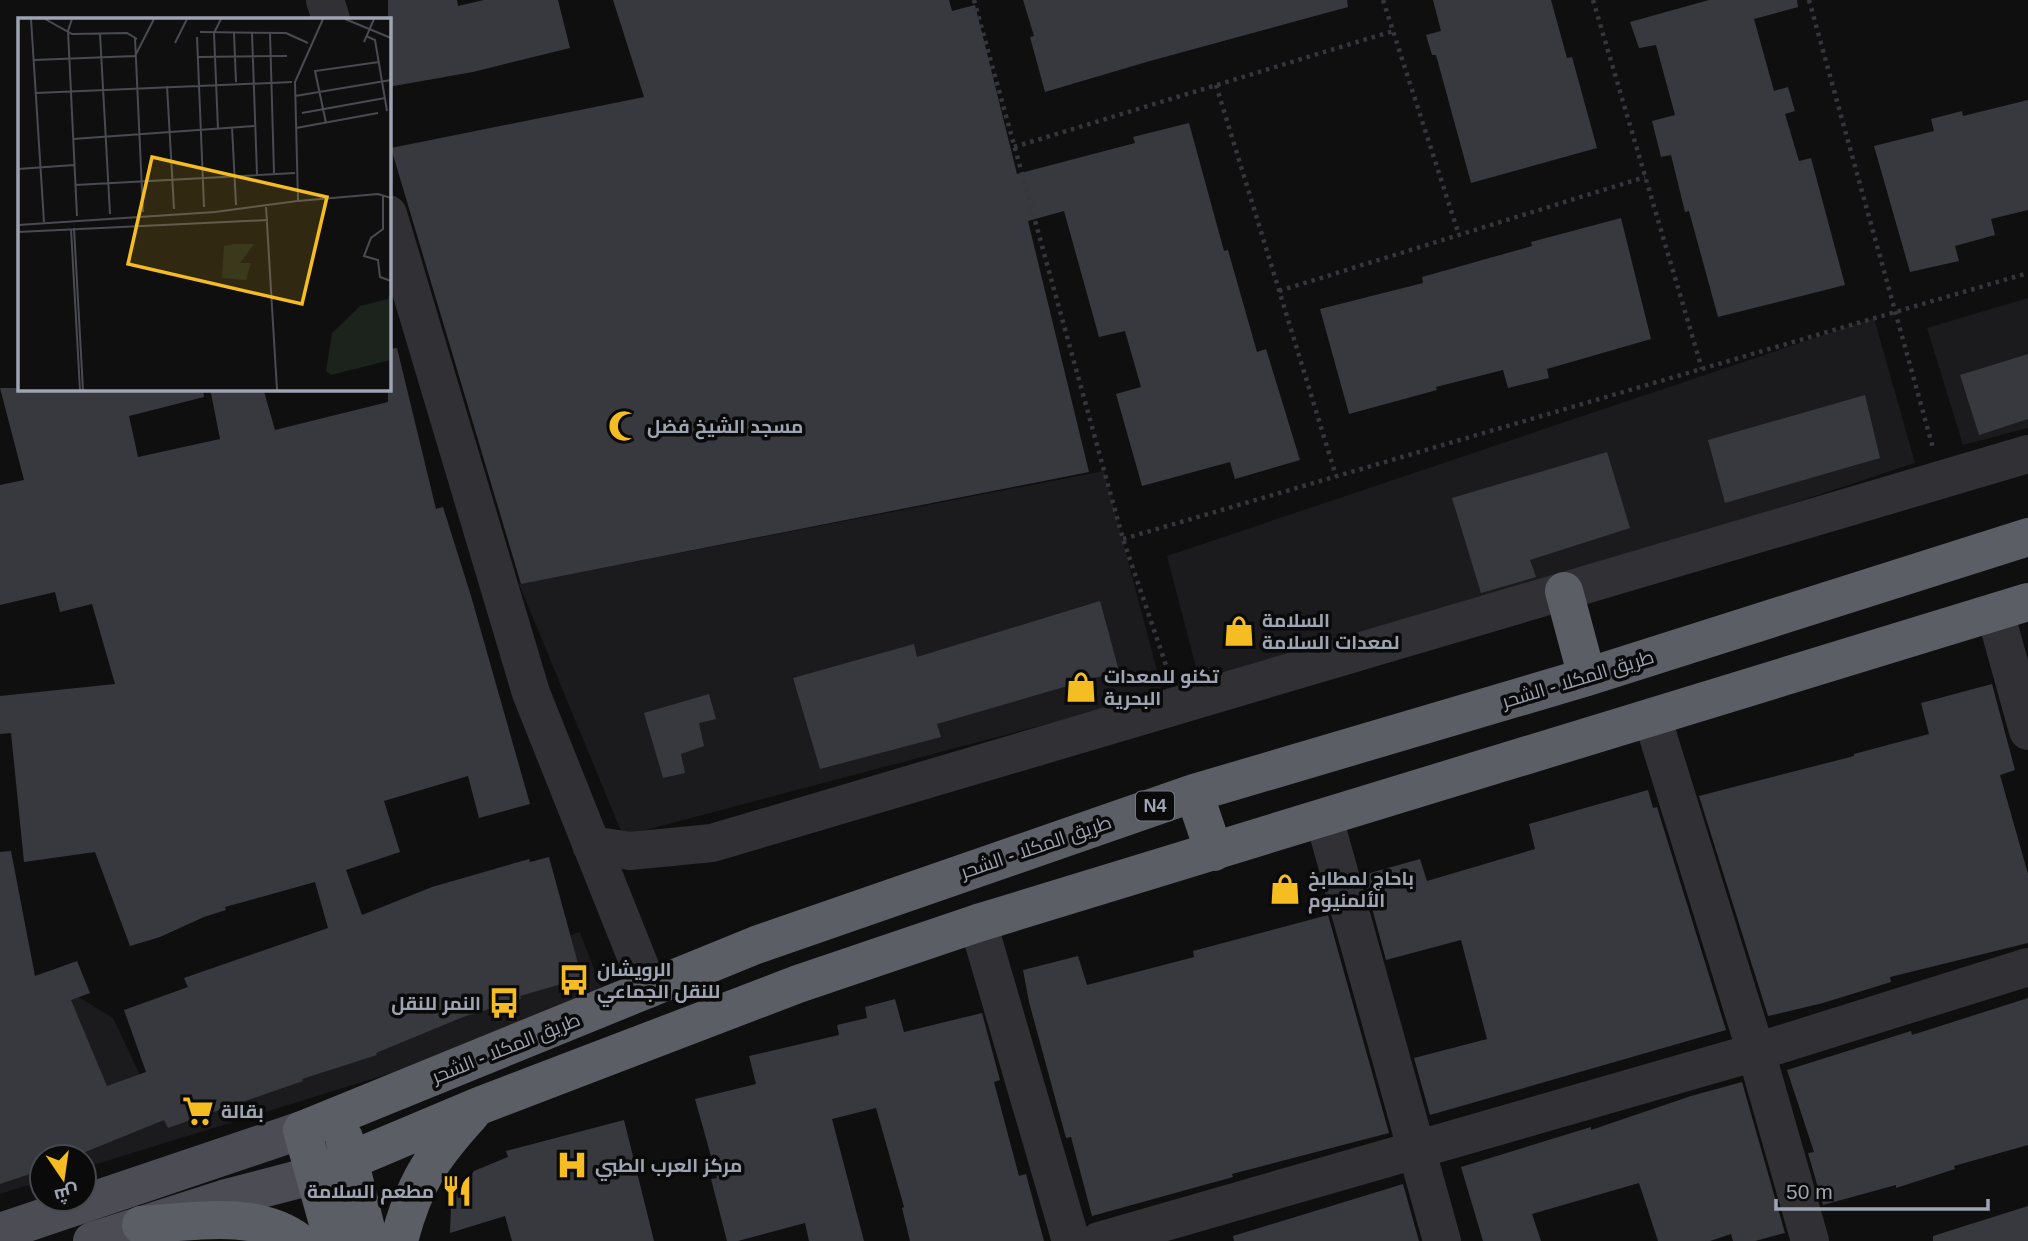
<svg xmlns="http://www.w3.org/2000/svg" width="2028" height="1241" font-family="Arial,Cairo,sans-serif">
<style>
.built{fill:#1b1b1d}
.building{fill:#38393e}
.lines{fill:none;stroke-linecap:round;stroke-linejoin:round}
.path{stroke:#36373c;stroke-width:4.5;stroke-dasharray:3.5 5;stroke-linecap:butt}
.minor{stroke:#303035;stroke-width:38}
.major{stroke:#4c4d54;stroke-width:38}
.highway{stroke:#5c5e66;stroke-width:38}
.labels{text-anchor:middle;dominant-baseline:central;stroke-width:7;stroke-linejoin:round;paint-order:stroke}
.shield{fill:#0a0a0b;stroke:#727680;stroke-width:2}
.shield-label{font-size:18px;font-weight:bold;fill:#9fa4b2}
.poi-label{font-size:19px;font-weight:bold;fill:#9fa4b2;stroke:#0a0a0b;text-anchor:start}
.street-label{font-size:19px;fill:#9fa4b2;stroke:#0a0a0b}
.inset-road{fill:none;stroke:#494b51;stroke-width:2}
.view{fill:#f6bd22;fill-opacity:0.15;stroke:#f6bd22;stroke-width:3.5}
.inset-edge{fill:none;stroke:#9fa4b2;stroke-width:3.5}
</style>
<rect width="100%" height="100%" fill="#0f0f10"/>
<path class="built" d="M 2028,298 L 2028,428 L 1963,445 L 1927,328 Z
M 1874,318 L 1915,463 L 1204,698 L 1167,556 Z
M 1104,471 L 1163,693 L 623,836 L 519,584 Z
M 580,932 L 608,1006 L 84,1168 L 84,1157 L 42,1157 L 42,1181 L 0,1194 L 0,994 L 57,984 L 113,1018 L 140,1075 Z"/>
<path class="building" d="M 388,0 L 457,0 L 458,6 L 484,0 L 558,0 L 570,48 L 473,72 L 388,87 Z
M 613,0 L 949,0 L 952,11 L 975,5 L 1017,174 L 1135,143 L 1133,137 L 1189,123 L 1224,251 L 1228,250 L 1257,352 L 1266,349 L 1300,460 L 1235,479 L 1230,462 L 1142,486 L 1116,394 L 1141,387 L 1125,331 L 1099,337 L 1064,211 L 1028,221 L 1089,472 L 521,584 L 391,148 L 644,97 Z
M 1023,0 L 1347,0 L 1348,7 L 1150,61 L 1045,92 L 1030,37 L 1034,36 Z
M 1433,0 L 1551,0 L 1567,58 L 1572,57 L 1597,148 L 1471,183 L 1436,55 L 1432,55 L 1426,35 L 1441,31 Z
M 1709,0 L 1797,0 L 1798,7 L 1754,19 L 1774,91 L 1788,87 L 1795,111 L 1785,114 L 1799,161 L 1811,158 L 1845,285 L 1718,317 L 1689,211 L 1685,212 L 1671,155 L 1661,157 L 1652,121 L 1675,115 L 1656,45 L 1639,48 L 1630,22 Z
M 2028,100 L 2028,210 L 1991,219 L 1995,235 L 1955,246 L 1959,261 L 1910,272 L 1874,146 L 1934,131 L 1931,119 L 1962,111 L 1963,116 Z
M 1621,218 L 1651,339 L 1547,369 L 1549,378 L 1508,388 L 1503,370 L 1436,387 L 1437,390 L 1349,414 L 1320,309 L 1423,283 L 1422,277 L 1532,246 L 1531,242 Z
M 397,348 L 436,509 L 443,507 L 471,596 L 530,804 L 479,818 L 468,776 L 384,801 L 400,852 L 346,870 L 362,915 L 432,887 L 529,859 L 530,862 L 549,857 L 582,978 L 520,996 L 521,999 L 463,1017 L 376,1053 L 377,1055 L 302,1079 L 303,1081 L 168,1128 L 164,1120 L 73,1157 L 42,1157 L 42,1170 L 0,1184 L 0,852 L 11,851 L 35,976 L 77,961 L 90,993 L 71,1000 L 107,1086 L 146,1072 L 124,1010 L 188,987 L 184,978 L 328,928 L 315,882 L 225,907 L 226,910 L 204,917 L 160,937 L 130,946 L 95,852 L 24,862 L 11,733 L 0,734 L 0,696 L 115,684 L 92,604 L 60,612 L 55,592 L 0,605 L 0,485 L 24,480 L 0,388 L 203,388 L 204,397 L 129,416 L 138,457 L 220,439 L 210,388 L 263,388 L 275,430 L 388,402 L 388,349 Z
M 2028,354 L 2028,419 L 1979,435 L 1960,375 Z
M 1865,395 L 1880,458 L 1725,503 L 1708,440 Z
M 1607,452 L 1630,528 L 1530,560 L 1536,577 L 1481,593 L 1452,498 Z
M 1100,601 L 1119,671 L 937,724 L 941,737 L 820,769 L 793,678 L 914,644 L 917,657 Z
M 1992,684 L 2015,770 L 2000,775 L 2028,874 L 2028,943 L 1890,977 L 1891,982 L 1823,1003 L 1768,1016 L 1699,796 L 1854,756 L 1854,754 L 1929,734 L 1921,703 Z
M 709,694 L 716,719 L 699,723 L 704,746 L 681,754 L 685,773 L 663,778 L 644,713 Z
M 1648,790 L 1653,808 L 1657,807 L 1726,1030 L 1430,1115 L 1414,1058 L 1487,1039 L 1461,940 L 1386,960 L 1363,875 L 1420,859 L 1427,881 L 1535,849 L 1529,824 Z
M 1328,915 L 1389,1133 L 1232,1174 L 1233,1177 L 1092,1216 L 1071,1137 L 1066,1138 L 1029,1002 L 1023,970 L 1078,956 L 1087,985 L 1194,957 L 1193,951 Z
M 2028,998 L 2028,1145 L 1954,1166 L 1955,1169 L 1896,1188 L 1896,1185 L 1823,1205 L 1808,1153 L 1814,1152 L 1787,1070 L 1911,1031 L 1912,1035 Z
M 895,999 L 904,1032 L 982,1013 L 1000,1080 L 994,1082 L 1019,1176 L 1026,1174 L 1044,1241 L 910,1241 L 902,1208 L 904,1207 L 876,1108 L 832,1119 L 864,1241 L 809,1241 L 805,1223 L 738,1241 L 727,1241 L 711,1179 L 717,1178 L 695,1099 L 756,1084 L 749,1056 L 839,1035 L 837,1025 L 867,1018 L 865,1007 Z
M 1742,1082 L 1785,1233 L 1755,1241 L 1733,1241 L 1731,1234 L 1710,1241 L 1658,1241 L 1639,1183 L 1532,1214 L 1541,1241 L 1483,1241 L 1461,1167 L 1591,1127 L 1591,1130 L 1691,1096 Z
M 624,1120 L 654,1241 L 512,1241 L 505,1216 L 450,1233 L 451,1206 L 460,1188 L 474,1171 L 508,1157 L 506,1151 Z
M 1403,1184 L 1419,1241 L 1234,1241 L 1233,1236 Z
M 2028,1206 L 2028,1241 L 1933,1241 L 1933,1236 Z"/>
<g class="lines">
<path class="path" d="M 974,0 L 1123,539 L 1169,674
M 1383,0 L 1459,235
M 1593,0 L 1702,369
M 1809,0 L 1933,448
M 1216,85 L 1336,476
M 1014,147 L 1393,31
M 1279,291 L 1645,177
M 1123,539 L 2028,273"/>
<path class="minor" d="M 325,0 L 331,19
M 388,214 L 531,693 L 649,989
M 1995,612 L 2028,731
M 1652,717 L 1756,1052 L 1810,1241
M 1324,818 L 1442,1241
M 591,845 L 630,851 L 712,843 L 2028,454
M 978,923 L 1071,1241
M 1099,1241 L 1756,1052 L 2028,967"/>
<path class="major" d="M 0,1232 L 302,1130
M 92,1241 L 223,1199 L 315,1175"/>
<path class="highway" d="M 1564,591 L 1587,677
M 1194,793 L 1214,852
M 344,1138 L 369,1241
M 315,1175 L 479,1106 L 798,984 L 978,923 L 2028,602
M 141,1225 C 191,1222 255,1209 298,1241
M 333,1241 L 302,1130 L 756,945 L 1194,793 L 1587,677 L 2028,537
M 399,1241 C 414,1183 431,1158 471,1114"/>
</g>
<defs>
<symbol id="mosque-bare" viewBox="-9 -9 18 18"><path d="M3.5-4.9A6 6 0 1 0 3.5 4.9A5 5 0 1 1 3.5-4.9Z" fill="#f6bd22" stroke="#0a0a0b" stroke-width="2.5" paint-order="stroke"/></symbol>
<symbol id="shop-bare" viewBox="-9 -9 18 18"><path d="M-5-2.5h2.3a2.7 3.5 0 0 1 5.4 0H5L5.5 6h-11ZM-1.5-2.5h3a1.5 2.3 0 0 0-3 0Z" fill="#f6bd22" stroke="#0a0a0b" stroke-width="2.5" paint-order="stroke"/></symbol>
<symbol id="bus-bare" viewBox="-9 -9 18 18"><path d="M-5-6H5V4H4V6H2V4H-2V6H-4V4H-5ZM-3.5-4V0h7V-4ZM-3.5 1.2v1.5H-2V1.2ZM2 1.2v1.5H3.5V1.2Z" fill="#f6bd22" stroke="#0a0a0b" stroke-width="2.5" paint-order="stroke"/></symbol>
<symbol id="supermarket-bare" viewBox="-9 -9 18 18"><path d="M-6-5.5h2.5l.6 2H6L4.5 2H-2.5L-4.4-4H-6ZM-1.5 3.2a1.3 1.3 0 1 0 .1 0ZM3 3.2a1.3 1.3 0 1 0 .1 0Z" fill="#f6bd22" stroke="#0a0a0b" stroke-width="2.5" paint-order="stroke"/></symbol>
<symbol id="hospital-bare" viewBox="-9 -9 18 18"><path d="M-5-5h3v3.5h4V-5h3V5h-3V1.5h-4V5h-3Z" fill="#f6bd22" stroke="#0a0a0b" stroke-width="2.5" paint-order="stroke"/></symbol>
<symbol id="restaurant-bare" viewBox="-9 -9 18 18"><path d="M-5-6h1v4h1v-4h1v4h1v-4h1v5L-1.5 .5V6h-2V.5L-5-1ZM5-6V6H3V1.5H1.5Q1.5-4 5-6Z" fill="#f6bd22" stroke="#0a0a0b" stroke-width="2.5" paint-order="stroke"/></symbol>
</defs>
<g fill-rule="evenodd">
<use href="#mosque-bare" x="602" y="404" width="44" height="44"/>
<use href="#shop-bare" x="1217" y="609" width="44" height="44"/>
<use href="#shop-bare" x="1059" y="665" width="44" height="44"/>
<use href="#shop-bare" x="1263" y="867" width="44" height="44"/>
<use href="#bus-bare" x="552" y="958" width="44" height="44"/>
<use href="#bus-bare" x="482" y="981" width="44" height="44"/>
<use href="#supermarket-bare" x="176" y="1089" width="44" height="44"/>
<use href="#hospital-bare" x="550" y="1143" width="44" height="44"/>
<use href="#restaurant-bare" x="435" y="1169" width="44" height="44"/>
</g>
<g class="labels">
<rect class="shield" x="1136" y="791.5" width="38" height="29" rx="5"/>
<g class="shield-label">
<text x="1155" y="806">N4</text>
</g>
<g class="poi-label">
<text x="647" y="426">مسجد الشيخ فضل</text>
<text x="1262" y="620">السلامة<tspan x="1262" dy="22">لمعدات السلامة</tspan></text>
<text x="1104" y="676">تكنو للمعدات<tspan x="1104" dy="22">البحرية</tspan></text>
<text x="1308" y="878">باحاج لمطابخ<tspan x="1308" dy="22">الألمنيوم</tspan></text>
<text x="597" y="969">الرويشان<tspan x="597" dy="22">للنقل الجماعي</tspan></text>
<text x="481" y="1003" text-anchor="end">النمر للنقل</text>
<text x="221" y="1111">بقالة</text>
<text x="595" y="1165">مركز العرب الطبي</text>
<text x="434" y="1191" text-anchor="end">مطعم السلامة</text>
</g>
<g class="street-label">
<text transform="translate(1578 679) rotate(-17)">طريق المكلا - الشحر</text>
<text transform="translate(1036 847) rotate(-19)">طريق المكلا - الشحر</text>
<text transform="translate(506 1048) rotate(-22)">طريق المكلا - الشحر</text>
</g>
</g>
<g transform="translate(18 18)">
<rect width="373" height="373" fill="#0f0f10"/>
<path d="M 216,226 L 236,226 L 222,245 L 233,245 L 228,262 L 204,260 L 206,228 ZM 373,269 L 373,342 L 313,357 L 308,353 L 314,315 L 342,288 L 370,281 Z" fill="#1b231c"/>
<path class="inset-road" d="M 13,1 L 26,204M 27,1 L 54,16 L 109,15 L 119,21M 54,1 L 50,13 L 59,198M 327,1 L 373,20M 182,14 L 268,15 L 290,25M 216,15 L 218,64M 234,15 L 239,156M 252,15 L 256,155M 82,16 L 92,196M 348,18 L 357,22 L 369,93M 179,19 L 186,189M 117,20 L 125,194M 346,24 L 356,1M 157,25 L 169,1M 180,39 L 269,38M 16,42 L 117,38 L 136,1M 149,68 L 156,191M 18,75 L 274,64M 277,78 L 373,62M 284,95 L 367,80M 308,105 L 297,53 L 361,44M 214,109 L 218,187M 278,110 L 360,95M 200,111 L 196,15 L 203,1M 55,121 L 236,108M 0,151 L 56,147M 57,167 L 277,155M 365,178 L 365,211 L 353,220 L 346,238 L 360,242 L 362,259 L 373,263M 280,183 L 360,176 L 373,180M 248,189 L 259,372M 0,207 L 197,194 L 280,183 L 277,64 L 305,1M 56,210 L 65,372M 53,211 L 62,372M 0,214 L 250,202"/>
<path class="view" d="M 134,139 L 309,179 L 284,286 L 110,246 Z"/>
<rect width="373" height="373" class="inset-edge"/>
</g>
<g transform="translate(63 1178) rotate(167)"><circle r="33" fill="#0a0a0b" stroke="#46484e" stroke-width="2"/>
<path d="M0-5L12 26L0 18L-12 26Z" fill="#f6bd22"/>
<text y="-10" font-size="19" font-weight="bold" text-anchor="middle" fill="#9fa4b2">ش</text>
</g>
<path d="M1776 1199v10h212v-10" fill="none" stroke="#9fa4b2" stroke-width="3.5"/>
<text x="1786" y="1199" font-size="21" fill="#9fa4b2" stroke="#0a0a0b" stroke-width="5" paint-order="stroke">50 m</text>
</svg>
